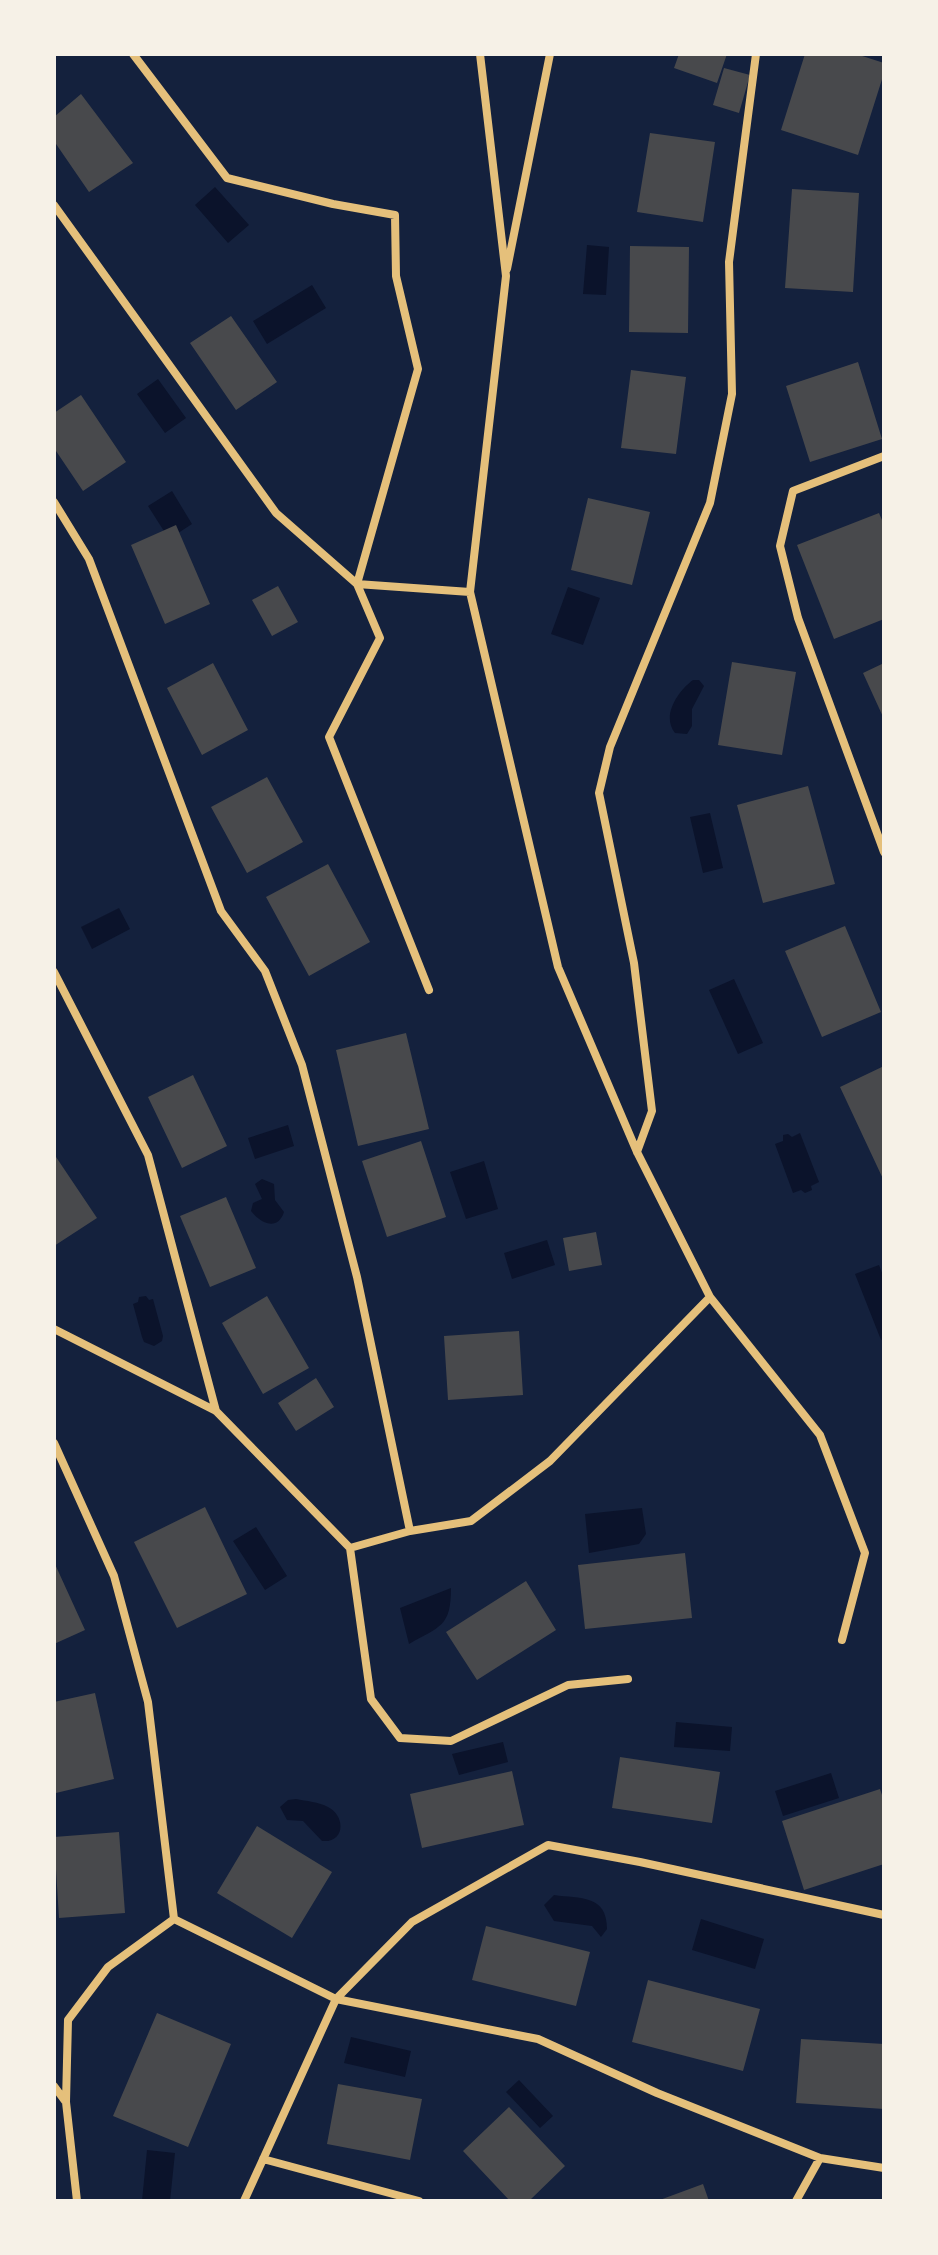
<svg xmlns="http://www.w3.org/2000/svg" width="938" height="2255" font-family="Jost,sans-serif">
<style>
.water{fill:#0b132b}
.building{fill:#48494c}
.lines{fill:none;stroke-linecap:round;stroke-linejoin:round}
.minor{stroke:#e5c07b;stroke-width:8}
</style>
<rect width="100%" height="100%" fill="#14213d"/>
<path class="water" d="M 215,187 L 249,225 L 228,243 L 195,205 Z
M 587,245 L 609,247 L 606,295 L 583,294 Z
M 312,285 L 326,308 L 267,344 L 253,321 Z
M 158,379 L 186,418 L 165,433 L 137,394 Z
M 172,491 L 192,524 L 169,539 L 148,506 Z
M 568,587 L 600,598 L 583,645 L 551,634 Z
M 693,680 L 699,680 L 704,686 L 692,709 L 692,726 L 687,734 L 675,733 C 661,716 678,691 693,680 Z
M 710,813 L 723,868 L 703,873 L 690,817 Z
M 119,908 L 130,929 L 92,949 L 81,927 Z
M 734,979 L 763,1043 L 738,1054 L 709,990 Z
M 288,1125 L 294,1146 L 255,1159 L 248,1138 Z
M 800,1133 L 819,1182 L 811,1186 L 812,1190 L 805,1193 L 801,1190 L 793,1193 L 775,1144 L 783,1141 L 783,1135 L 788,1134 L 792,1137 Z
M 484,1161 L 498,1209 L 466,1219 L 450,1172 Z
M 262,1179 L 274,1184 L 275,1200 L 284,1212 C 278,1231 261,1224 251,1211 L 253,1203 L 262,1199 L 255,1184 Z
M 547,1240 L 555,1265 L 512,1279 L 504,1253 Z
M 879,1265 L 884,1278 L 884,1339 L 881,1340 L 855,1274 Z
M 146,1296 L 149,1300 L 153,1299 L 163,1336 L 162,1341 L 154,1346 L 144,1342 L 142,1337 L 133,1304 L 138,1302 L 139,1297 Z
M 642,1508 L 646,1534 L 639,1544 L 589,1553 L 585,1514 Z
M 256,1527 L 287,1576 L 265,1590 L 233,1541 Z
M 451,1588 C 451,1627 440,1626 409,1644 L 400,1608 Z
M 676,1722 L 732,1727 L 730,1751 L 674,1747 Z
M 503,1742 L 508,1762 L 459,1775 L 452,1754 Z
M 831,1773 L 839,1798 L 783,1816 L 775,1791 Z
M 296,1799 C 306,1801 319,1802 328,1807 C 346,1816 345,1843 322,1841 L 303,1821 L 287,1820 L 280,1807 L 288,1800 Z
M 554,1895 C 580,1899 607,1894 607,1929 L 601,1937 L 592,1926 L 554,1921 L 544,1905 Z
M 701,1919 L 764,1939 L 755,1969 L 692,1950 Z
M 351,2037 L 411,2051 L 405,2077 L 344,2063 Z
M 519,2080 L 553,2116 L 540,2128 L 506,2092 Z
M 147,2150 L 175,2153 L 170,2201 L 142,2201 Z"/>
<path class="building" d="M 679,54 L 727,54 L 717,83 L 674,68 Z
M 805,54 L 856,54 L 884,63 L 884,73 L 858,155 L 781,130 Z
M 724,68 L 750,75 L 739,113 L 713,105 Z
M 81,94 L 133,163 L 89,192 L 54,141 L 54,117 Z
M 650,133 L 715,142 L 703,222 L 637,212 Z
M 792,189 L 859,193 L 853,292 L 785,288 Z
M 630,246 L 689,247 L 688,333 L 629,332 Z
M 231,316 L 277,382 L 236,410 L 190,343 Z
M 858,362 L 882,439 L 810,462 L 786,386 Z
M 631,370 L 686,377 L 676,454 L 621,448 Z
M 81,395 L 126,462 L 83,491 L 54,448 L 54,413 Z
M 588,498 L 650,512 L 632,585 L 571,570 Z
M 879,513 L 884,525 L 884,619 L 834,639 L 797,545 Z
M 176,525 L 210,604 L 165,624 L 131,545 Z
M 278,586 L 298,622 L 272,636 L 252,600 Z
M 732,662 L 796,672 L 782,755 L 718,745 Z
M 213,663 L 248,730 L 202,755 L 167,688 Z
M 884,663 L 884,719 L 863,673 Z
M 267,777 L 303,842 L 247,873 L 211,807 Z
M 808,786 L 835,884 L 763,903 L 737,805 Z
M 328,864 L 370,942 L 309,976 L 266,897 Z
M 845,926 L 881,1012 L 822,1037 L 785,951 Z
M 406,1033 L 429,1129 L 358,1146 L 336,1050 Z
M 884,1066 L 884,1181 L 840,1087 Z
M 193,1075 L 227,1146 L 182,1168 L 148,1097 Z
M 421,1141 L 446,1217 L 387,1237 L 362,1161 Z
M 54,1154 L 97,1218 L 54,1246 Z
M 226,1197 L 256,1268 L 210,1287 L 180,1216 Z
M 596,1232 L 602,1265 L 569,1271 L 563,1238 Z
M 267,1296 L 309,1368 L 263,1394 L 222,1323 Z
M 519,1331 L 523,1395 L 448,1400 L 444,1336 Z
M 316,1378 L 334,1407 L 296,1431 L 278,1403 Z
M 205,1507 L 247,1594 L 177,1628 L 134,1542 Z
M 685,1553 L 692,1618 L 585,1629 L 578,1565 Z
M 54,1562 L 85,1630 L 54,1644 Z
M 526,1581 L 556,1630 L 477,1680 L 446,1632 Z
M 95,1693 L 114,1779 L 56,1793 L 54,1702 Z
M 620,1757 L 720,1772 L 712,1823 L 612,1808 Z
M 512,1771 L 524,1825 L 422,1848 L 410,1794 Z
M 880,1789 L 884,1801 L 884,1864 L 804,1890 L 782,1821 Z
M 257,1826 L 332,1872 L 292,1938 L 217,1893 Z
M 119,1832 L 125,1913 L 59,1918 L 54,1837 Z
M 486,1926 L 590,1952 L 576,2006 L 472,1980 Z
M 648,1980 L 760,2009 L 743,2071 L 632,2042 Z
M 157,2013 L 231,2044 L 188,2147 L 113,2116 Z
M 801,2039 L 884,2044 L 884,2109 L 796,2103 Z
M 338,2084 L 422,2099 L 410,2160 L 327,2144 Z
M 509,2107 L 565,2166 L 529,2201 L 510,2201 L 463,2151 Z
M 703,2184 L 709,2201 L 657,2201 Z"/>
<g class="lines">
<path class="minor" d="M 133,54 L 227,178 L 333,204 L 395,215 L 396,276 L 418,369 L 357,584 L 380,638 L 329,737 L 429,990
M 54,205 L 276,513 L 357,584 L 470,592
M 507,269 L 550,54
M 884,456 L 793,491 L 780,546 L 798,618 L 884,852
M 54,502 L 89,559 L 221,911 L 265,971 L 302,1065 L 357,1277 L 410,1531
M 54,972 L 148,1155 L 216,1411
M 637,1152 L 652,1111 L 634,963 L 599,793 L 610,747 L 710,503 L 732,394 L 729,262 L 756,54
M 710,1297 L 820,1435 L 865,1553 L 842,1640
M 54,1329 L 216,1411 L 350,1548 L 410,1531 L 471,1521 L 550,1461 L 710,1297 L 637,1152 L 558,967 L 470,592 L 506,276 L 480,54
M 54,1443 L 114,1576 L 148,1702 L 174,1919 L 336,1999 L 538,2039 L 657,2093 L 820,2158 L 884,2168
M 350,1548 L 371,1699 L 400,1738 L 451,1741 L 568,1685 L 628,1679
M 54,2086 L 65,2101
M 263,2159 L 419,2201
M 77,2201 L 66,2102 L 68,2020 L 108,1967 L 174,1919
M 244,2201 L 336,1999 L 412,1922 L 548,1845 L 640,1862 L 884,1915
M 796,2201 L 820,2158"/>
</g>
<rect width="938" height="2255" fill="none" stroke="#f6f1e7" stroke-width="112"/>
</svg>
